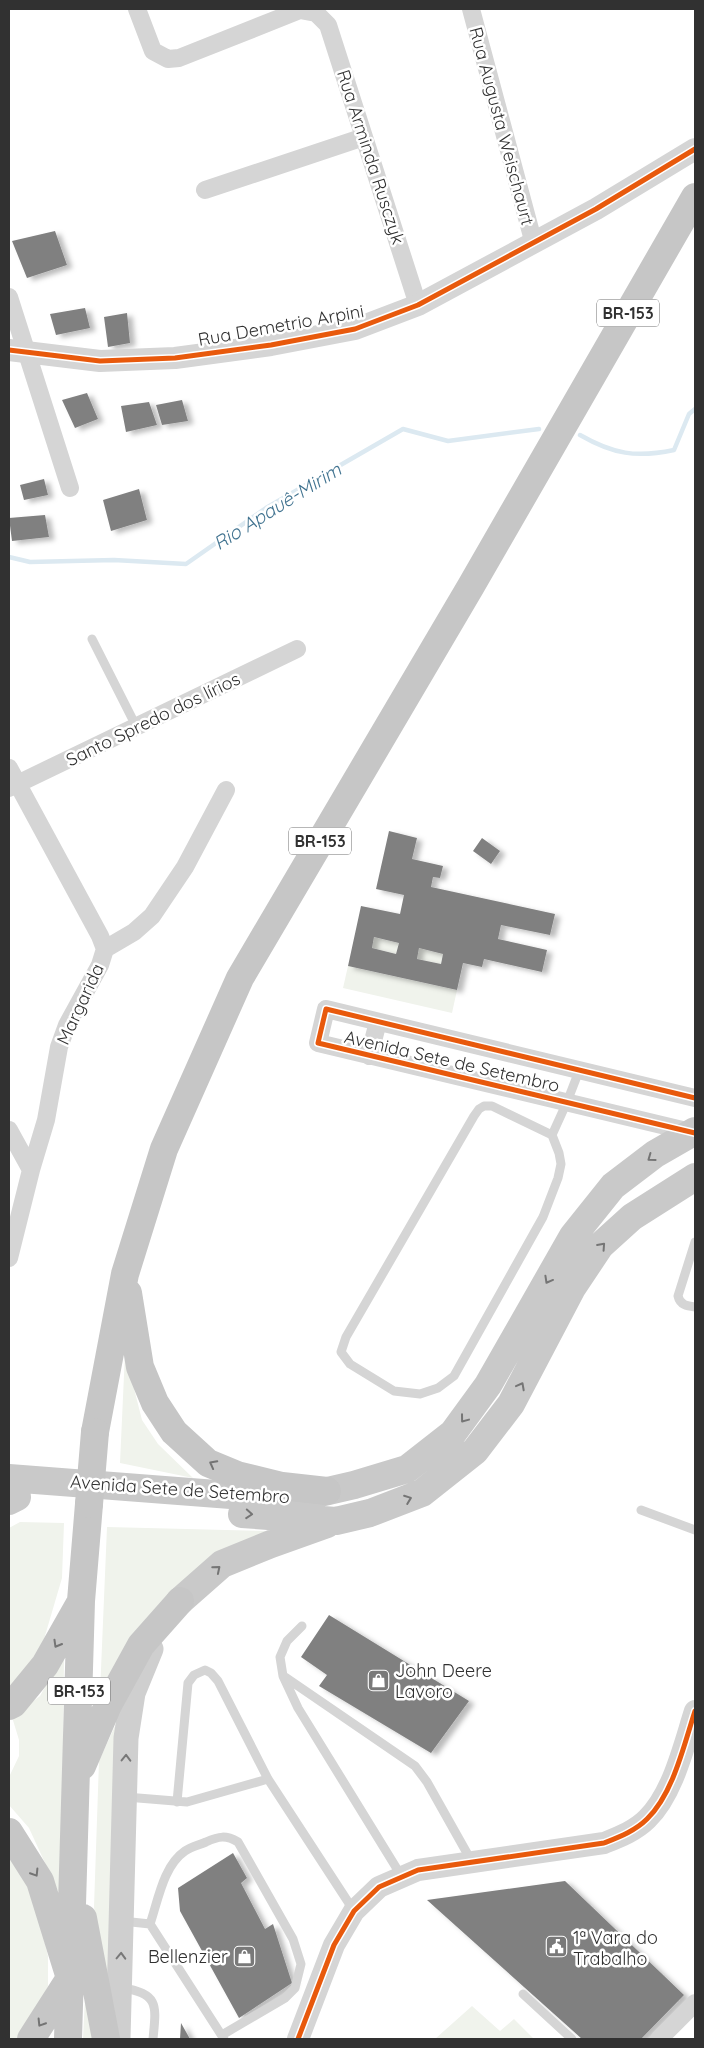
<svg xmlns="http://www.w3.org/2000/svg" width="704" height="2048" font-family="Quicksand,sans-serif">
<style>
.green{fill:#f0f3ec}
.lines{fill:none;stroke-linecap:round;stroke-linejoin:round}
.stream{stroke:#dce9f1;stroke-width:4.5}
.building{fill:#808080;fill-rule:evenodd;filter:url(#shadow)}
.service{stroke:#d5d5d5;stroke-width:9}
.minor{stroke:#d5d5d5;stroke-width:18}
.tertiary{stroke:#d5d5d5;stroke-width:22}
.secondary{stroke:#cfcfcf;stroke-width:25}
.primary{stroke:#c9c9c9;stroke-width:28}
.trunk{stroke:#c6c6c6;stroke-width:28}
.trunk-bridge{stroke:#c6c6c6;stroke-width:28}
.cycleway-casing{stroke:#fff;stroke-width:8}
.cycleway{stroke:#e8590c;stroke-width:5}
.oneway{stroke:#757575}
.oneway2{stroke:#747474}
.oneway3{stroke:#787878}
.labels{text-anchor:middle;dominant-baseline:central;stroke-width:5;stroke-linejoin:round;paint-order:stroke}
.shield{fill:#fff;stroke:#6f6f6f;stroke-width:1}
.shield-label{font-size:16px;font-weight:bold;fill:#313131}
.street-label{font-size:18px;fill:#313131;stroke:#fff}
.poi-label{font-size:18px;fill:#313131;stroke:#fff;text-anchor:start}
.water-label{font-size:19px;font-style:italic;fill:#417390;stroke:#fff}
</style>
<defs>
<filter id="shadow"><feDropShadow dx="5.5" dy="3" stdDeviation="2.5" flood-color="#0004"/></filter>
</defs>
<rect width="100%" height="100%" fill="#fff"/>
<path class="green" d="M 374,937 L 399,943 L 396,954 L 372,948 Z
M 419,948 L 443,954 L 441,964 L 417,959 Z
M 348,966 L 457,990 L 452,1013 L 343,988 Z
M 125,1353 L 142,1420 L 158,1444 L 193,1478 L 120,1463 Z
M 20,1522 L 64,1523 L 62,1578 L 42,1646 L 13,1685 L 9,1686 L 9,1528 Z
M 107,1527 L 266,1531 L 188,1578 L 100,1693 Z
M 64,1654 L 62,1900 L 29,1828 L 9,1805 L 9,1777 L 19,1756 L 19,1740 L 12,1717 L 40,1696 Z
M 120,1715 L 110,2008 L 94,1907 L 99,1761 Z
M 9,1847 L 32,1887 L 48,1956 L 48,1986 L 25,2039 L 9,2039 Z
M 86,1976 L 96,2039 L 83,2039 Z
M 472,2006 L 500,2031 L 514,2019 L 534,2039 L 435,2039 Z"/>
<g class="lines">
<path class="stream" d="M 580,435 C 613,454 636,458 674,450 L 689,414 L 695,409
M 9,557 L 30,562 L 114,560 L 186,564 L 266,508 L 403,429 L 448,441 L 539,429"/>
</g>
<path class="building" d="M 55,231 L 67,265 L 27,278 L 12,241 Z
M 85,308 L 90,328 L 56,335 L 50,314 Z
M 127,313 L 130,343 L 108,347 L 104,317 Z
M 87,393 L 98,419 L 75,428 L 62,400 Z
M 182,400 L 188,421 L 162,425 L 156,405 Z
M 149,402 L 157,425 L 126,432 L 121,406 Z
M 44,479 L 48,495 L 24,500 L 20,485 Z
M 139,489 L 147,520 L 111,531 L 103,500 Z
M 45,515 L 49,537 L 12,541 L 9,518 Z
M 389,831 L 417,838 L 412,859 L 443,866 L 440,878 L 433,877 L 431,887 L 555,914 L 550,935 L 501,925 L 498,939 L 547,950 L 542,972 L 484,959 L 482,967 L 463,963 L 457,990 L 348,966 L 361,906 L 400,914 L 404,895 L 376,889 ZM 374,937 L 399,943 L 396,954 L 372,948 ZM 419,948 L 443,954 L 441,964 L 417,959 Z
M 482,838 L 500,851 L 491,864 L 473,851 Z
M 329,1615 L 469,1701 L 431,1753 L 319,1686 L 327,1675 L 301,1657 Z
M 233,1853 L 247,1878 L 241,1883 L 265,1929 L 273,1924 L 292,1983 L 239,2018 L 180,1911 L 178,1888 Z
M 565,1881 L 684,1995 L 641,2039 L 582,2039 L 427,1900 Z
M 181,2023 L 190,2039 L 180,2039 Z"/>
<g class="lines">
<path class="service" d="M 92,639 L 136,726
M 484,1106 L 492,1106 L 552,1135 L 559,1153 L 561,1164 L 558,1178 L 543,1217 L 454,1376 L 438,1388 L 420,1394 L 394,1391 L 350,1364 L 341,1352 L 346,1337 L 474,1116 L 479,1109 Z
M 552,1135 L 567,1102 L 579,1071
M 695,1242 L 678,1296 C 680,1305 687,1306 695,1307
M 641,1510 L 695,1530
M 302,1626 L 287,1641 L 280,1657 L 283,1676 L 298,1708 L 402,1877
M 285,1677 L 415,1766 L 427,1782 L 472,1862
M 126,1797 L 187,1802 L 268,1779
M 177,1802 L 188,1683 L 194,1675 L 205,1670 L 211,1673 L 218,1681 L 268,1779 L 354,1911
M 122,1921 L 150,1924 L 224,2039
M 150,1924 C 158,1901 163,1866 185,1851 C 191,1847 199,1845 206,1842 C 219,1836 226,1835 238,1842 L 293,1939 L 301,1964 L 295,1988 L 285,1998 L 222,2035
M 122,1988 C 160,1993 156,2007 153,2039
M 523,1994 L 572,2039"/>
<path class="minor" d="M 137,9 L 153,51 L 168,59 L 179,58 L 300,10 L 316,13 L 328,25 L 418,305
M 471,9 L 534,244
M 205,190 L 364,137
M 9,297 L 70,488
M 9,768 L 100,936 L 105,949 L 100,965 L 67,1025 L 59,1047 L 46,1120 L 31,1170 L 9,1258
M 9,788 L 297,649
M 105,949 L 134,932 L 152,916 L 185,867 L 226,790
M 369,1056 L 378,1022
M 695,1098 L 326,1009 L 318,1043 L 695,1133
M 9,1130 L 31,1170
M 659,2039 L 695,2003"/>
<path class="tertiary" d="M 9,350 L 100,361 L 175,358 L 271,345 L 355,329 L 418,305 L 596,209 L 695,149
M 298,2039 L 334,1945 L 354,1911 L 379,1887 L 418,1870 L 604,1843 C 619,1837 635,1831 647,1819 C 673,1794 684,1745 695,1711"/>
<path class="secondary" d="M 118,2039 L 126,1738 L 133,1693 L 151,1649"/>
<path class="primary" d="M 9,1478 L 270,1498 L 302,1497 L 354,1485 L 407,1469 L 453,1433 L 488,1385 L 573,1236 L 613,1186 L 655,1154 L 695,1131
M 9,1501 L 17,1497
M 242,1514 L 336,1521 L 370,1513 L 422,1493 L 475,1451 L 511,1404 L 572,1288 L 600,1246 L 632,1217 L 695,1177
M 180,1601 L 222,1564 L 271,1544 L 327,1524"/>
<path class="trunk" d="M 128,1293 L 140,1367 L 155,1403 L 174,1432 L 208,1463 L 237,1475 L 282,1486 L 327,1491
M 95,1432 L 125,1274 L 164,1149 L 240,978 L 471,586 L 695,197
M 9,1706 L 13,1704 L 45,1665 L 79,1605
M 82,1766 L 108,1705 L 141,1645 L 180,1601
M 9,1832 L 40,1881 L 70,1978 L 31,2039
M 83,1918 L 106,2039
M 68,2039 L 81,1601 L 89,1504"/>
<path class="trunk-bridge" d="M 89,1504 L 95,1432"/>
<defs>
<path id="cycleway" d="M 9,350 L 100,361 L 175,358 L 271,345 L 355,329 L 418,305 L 596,209 L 695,149
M 695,1098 L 326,1009 L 318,1043 L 695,1133
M 298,2039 L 334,1945 L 354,1911 L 379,1887 L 418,1870 L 604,1843 C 619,1837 635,1831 647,1819 C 673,1794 684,1745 695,1711"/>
</defs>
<use href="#cycleway" class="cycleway-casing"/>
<use href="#cycleway" class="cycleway"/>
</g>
<defs><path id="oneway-chevron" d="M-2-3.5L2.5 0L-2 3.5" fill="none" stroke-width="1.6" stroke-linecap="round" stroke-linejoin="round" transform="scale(1.25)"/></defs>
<g class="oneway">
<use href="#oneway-chevron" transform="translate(651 1158) rotate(144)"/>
<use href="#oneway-chevron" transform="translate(602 1246) rotate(-48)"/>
<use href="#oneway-chevron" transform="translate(548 1280) rotate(119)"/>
<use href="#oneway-chevron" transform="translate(521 1386) rotate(-62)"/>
<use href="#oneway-chevron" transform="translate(464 1419) rotate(127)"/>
<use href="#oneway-chevron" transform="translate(408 1499) rotate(-21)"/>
<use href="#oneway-chevron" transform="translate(249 1514) rotate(4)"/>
<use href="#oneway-chevron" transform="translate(217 1569) rotate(-40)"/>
</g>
<g class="oneway2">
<use href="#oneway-chevron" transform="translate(213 1464) rotate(-152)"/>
<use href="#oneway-chevron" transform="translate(57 1644) rotate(120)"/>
<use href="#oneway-chevron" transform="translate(35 1873) rotate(58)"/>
<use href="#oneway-chevron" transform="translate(41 2023) rotate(122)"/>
</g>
<g class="oneway3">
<use href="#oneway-chevron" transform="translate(126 1758) rotate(-89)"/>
<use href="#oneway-chevron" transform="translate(121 1956) rotate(-88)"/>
</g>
<defs>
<symbol id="shop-square" viewBox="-11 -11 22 22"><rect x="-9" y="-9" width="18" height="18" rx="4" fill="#797979" stroke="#fff"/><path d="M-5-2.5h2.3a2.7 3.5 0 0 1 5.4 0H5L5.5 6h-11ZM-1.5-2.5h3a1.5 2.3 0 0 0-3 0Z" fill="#fff"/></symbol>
<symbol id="civic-square" viewBox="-11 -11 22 22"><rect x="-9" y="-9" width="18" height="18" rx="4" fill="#797979" stroke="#fff"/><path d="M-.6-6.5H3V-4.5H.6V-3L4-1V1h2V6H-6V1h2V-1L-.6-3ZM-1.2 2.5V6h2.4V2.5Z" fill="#fff"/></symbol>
</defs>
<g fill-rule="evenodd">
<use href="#shop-square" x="366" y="1668" width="25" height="25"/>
<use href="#civic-square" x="544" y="1934" width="25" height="25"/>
<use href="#shop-square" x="232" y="1944" width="25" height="25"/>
</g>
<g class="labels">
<g class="shield">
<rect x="597" y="299.5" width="62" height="27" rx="4"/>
<rect x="289" y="827.5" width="62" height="27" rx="4"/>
<rect x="48" y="1677.5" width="62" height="27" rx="4"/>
</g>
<g class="shield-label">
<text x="628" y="313">BR-153</text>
<text x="320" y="841">BR-153</text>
<text x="79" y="1691">BR-153</text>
</g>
<g class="street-label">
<text transform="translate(502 126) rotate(75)">Rua Augusta Weischaurt</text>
<text transform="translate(371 157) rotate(72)">Rua Arminda Rusczyk</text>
<text transform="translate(281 325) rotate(-10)">Rua Demetrio Arpini</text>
<text transform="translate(153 719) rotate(-26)">Santo Spredo dos lírios</text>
<text transform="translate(80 1004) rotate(-65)">Margarida</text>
<text transform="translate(452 1061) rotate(13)">Avenida Sete de Setembro</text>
<text transform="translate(180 1489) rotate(4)">Avenida Sete de Setembro</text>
</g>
<g class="poi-label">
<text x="395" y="1670">John Deere<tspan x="395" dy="21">Lavoro</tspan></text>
<text x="573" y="1937">1ª Vara do<tspan x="573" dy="21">Trabalho</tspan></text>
<text x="228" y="1956" text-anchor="end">Bellenzier</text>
</g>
<g class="water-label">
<text transform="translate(277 506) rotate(-32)">Rio Apauê-Mirim</text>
</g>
</g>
<rect width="704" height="2048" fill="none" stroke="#313131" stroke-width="20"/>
</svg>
